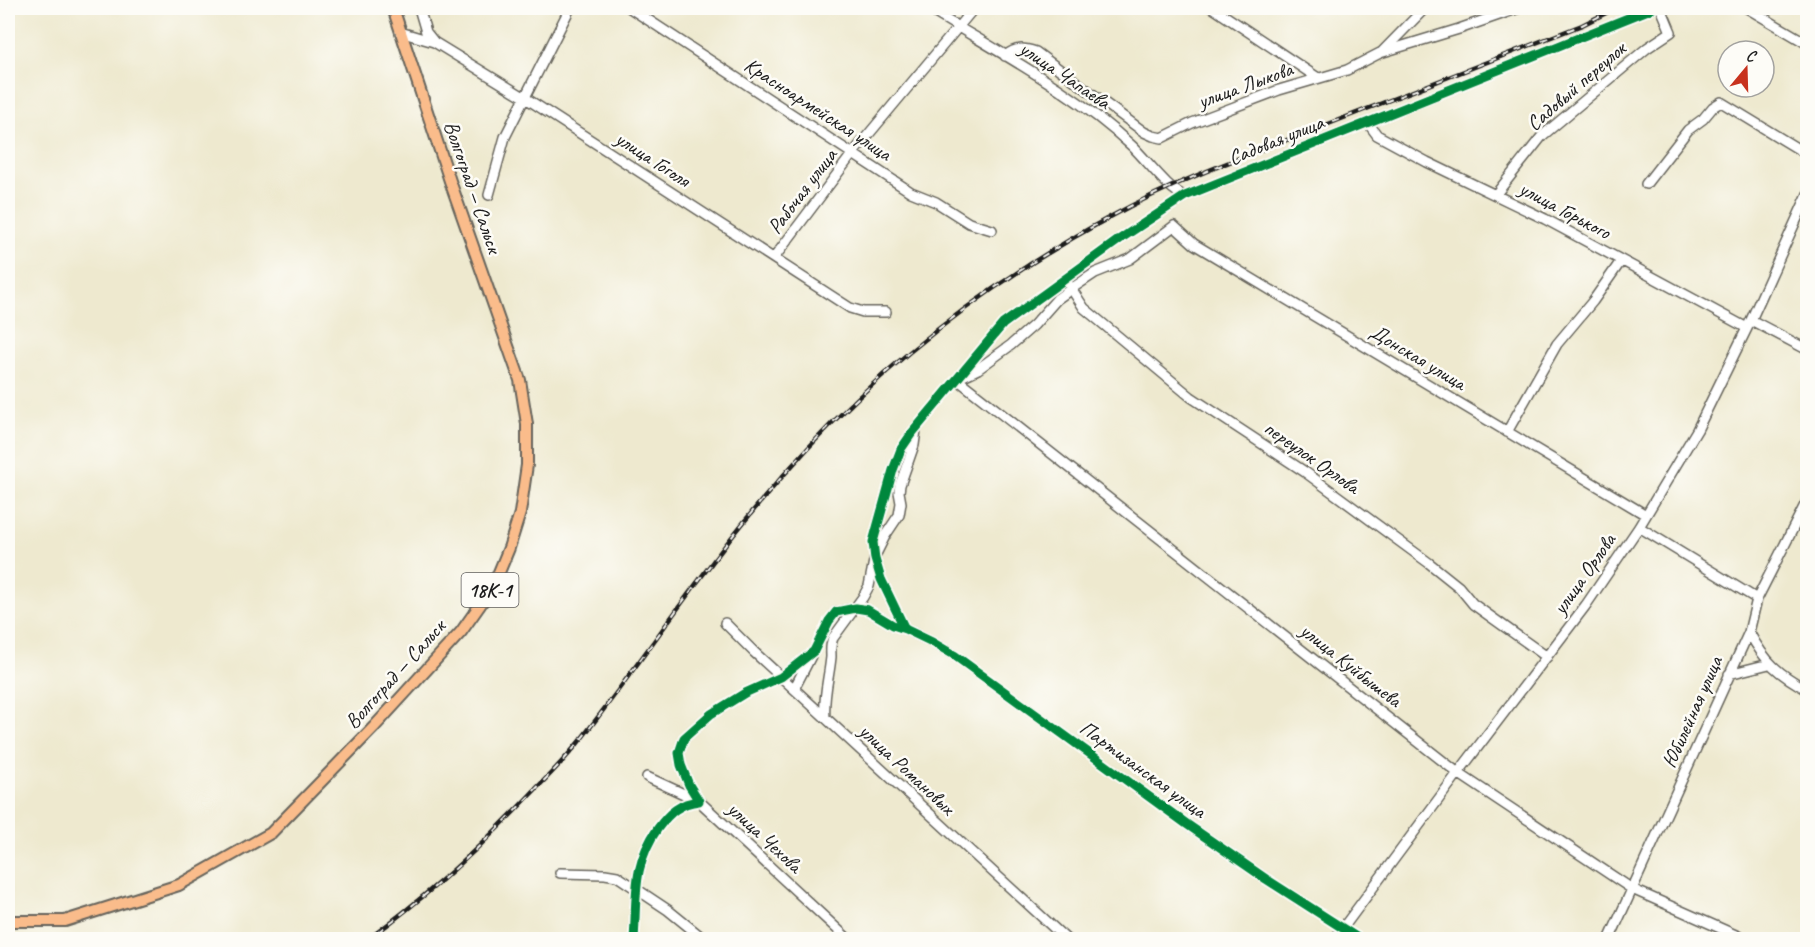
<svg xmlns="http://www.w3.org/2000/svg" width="1815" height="947" font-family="Caveat,sans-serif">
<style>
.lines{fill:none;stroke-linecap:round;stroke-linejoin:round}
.minor-casing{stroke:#66645b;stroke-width:12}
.major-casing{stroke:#66645b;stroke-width:14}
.minor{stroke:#fff;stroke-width:9}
.major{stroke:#fabc8b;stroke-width:10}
.rail-casing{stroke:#1c1c1c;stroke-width:4.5}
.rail{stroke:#fdfcf7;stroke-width:2;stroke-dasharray:7;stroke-linecap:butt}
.cycleway-casing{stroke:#fdfcf7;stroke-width:13}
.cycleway{stroke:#00873e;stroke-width:9}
.labels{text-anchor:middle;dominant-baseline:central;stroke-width:5;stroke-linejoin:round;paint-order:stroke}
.shield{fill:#fdfcf7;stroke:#605f5e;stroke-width:1.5}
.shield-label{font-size:20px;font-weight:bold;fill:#1c1c1c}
.street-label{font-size:21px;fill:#1c1c1c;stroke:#fdfcf7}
</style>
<rect width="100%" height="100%" fill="#fdfcf7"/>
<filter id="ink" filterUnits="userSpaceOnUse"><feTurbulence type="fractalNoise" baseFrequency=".0167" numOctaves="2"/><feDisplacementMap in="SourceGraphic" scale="12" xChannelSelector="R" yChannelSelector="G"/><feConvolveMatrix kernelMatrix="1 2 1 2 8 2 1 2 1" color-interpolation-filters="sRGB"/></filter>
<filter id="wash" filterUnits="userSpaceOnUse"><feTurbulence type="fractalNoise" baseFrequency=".008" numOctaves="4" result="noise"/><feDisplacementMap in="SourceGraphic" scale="24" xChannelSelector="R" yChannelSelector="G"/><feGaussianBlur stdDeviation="1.35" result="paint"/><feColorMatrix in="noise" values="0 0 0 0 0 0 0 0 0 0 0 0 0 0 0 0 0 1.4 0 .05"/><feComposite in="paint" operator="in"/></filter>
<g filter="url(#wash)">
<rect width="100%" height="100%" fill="#eee9cf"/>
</g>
<g filter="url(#ink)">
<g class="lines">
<defs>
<path id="minor" d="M 419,8 L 426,32 L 434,42
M 630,8 L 911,192 L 936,202 L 969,223 L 992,230
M 927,8 C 996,51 1072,90 1132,146 C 1146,159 1169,191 1185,196
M 1213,8 L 1318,78
M 1747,8 L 1808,44
M 400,32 L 434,42 L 524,97 L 850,308 L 863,312 L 886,312
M 1382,52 L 1425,8
M 1005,56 C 1016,47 1023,48 1036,52 L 1144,132 L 1153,136 L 1162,138 L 1192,123 L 1279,90 L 1347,70 L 1380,53 L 1459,29 L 1519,8
M 1368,123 L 1377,135 L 1427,162 L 1545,219 L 1747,328
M 1646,184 L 1688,130 L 1703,119 L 1713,107 L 1721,102 L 1808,155
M 1496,194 L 1542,136 L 1647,48 L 1671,32 L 1661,8
M 489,195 L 505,137 L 570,8
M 774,258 L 853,153 L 974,8
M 1069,285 L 1084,308 L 1191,397 L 1305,472 L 1429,563 L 1459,587 L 1473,604 L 1547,657
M 1751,320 L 1808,350
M 959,378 L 978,369 L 1011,345 L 1034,325 L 1057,299 L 1071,289 L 1095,273 L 1130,259 L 1174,226 L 1194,244 L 1646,515
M 957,379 L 1458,773 L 1632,889 L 1747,940
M 1507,432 L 1557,344 L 1593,301 L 1621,261
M 1639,527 L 1757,599
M 725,623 L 754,652 L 1067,940
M 905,629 L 881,579 L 875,559 L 873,542 L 893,470 L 901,449 L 912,433 L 1003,324 L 1120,239 L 1185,196 L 1653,8
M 1749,632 C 1765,662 1778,674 1808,690
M 1729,674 L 1769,664
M 794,689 L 811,656
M 825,717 C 823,697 829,678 831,657 C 831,650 830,645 833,638 L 863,597 L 869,586 L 875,556 L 885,536 L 899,515 L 901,503 L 899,492 L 900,485 L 914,445 L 916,430
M 647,777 L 699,801 L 849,940
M 560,873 L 605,874 L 617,876 L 668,910 L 705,940
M 634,940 C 637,896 632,865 658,828 C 669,813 680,803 699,801 L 689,785 L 681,765 L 679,753 L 684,738 L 711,714 L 745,693 L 781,677 L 814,651 L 829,621 L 836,612 L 856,608 L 868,610 L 893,625 L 905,629 L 932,642 L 954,655 L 1188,825 L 1266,879 L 1361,940
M 1334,940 L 1458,773 L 1586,605 L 1639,527 L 1697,430 L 1751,320 L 1808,194
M 1609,940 L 1749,632 L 1757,599 L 1808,499"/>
<path id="major" d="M 8,921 L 65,921 L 179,885 L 271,833 L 374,727 L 461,632 L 480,605 L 495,582 L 509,548 L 520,513 L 527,465 L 527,424 L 520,380 L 450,181 L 393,8"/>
</defs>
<use href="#minor" class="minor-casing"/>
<use href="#major" class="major-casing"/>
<use href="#minor" class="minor"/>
<use href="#major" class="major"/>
<defs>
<path id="rail" d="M 367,940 C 428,896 479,849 530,795 C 546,778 564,761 578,743 C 620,690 658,634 699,580 C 733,534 770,489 809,447 C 896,354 999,277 1112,216 C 1175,181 1245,156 1313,130 C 1403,95 1492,60 1582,25 L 1616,8"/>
</defs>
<use href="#rail" class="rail-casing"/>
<use href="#rail" class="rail"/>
<defs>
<path id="cycleway" d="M 905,629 L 881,579 L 875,559 L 873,542 L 893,470 L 901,449 L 912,433 L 1003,324 L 1120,239 L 1185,196 L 1653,8
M 634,940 C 637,896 632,865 658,828 C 669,813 680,803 699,801 L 689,785 L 681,765 L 679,753 L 684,738 L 711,714 L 745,693 L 781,677 L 814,651 L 829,621 L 836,612 L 856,608 L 868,610 L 893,625 L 905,629 L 932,642 L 954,655 L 1188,825 L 1266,879 L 1361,940"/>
</defs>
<use href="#cycleway" class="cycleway-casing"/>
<use href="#cycleway" class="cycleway"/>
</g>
</g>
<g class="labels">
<rect class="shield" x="461.5" y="573" width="57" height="34" rx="4.5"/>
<g class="shield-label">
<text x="490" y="590">18К-1</text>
</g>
<g class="street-label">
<text transform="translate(1065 75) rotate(34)">улица Чапаева</text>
<text transform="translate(1245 85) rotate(-20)">улица Лыкова</text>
<text transform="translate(1576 86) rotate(-41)">Садовый переулок</text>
<text transform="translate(818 109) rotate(33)">Красноармейская улица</text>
<text transform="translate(1276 140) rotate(-22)">Садовая улица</text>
<text transform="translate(653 159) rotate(33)">улица Гоголя</text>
<text transform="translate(473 187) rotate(71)">Волгоград — Сальск</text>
<text transform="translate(802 191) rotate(-53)">Рабочая улица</text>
<text transform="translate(1565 210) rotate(28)">улица Горького</text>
<text transform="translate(1418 357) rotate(31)">Донская улица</text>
<text transform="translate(1312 457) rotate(35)">переулок Орлова</text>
<text transform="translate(1584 574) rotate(-55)">улица Орлова</text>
<text transform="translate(1351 665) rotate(38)">улица Куйбышева</text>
<text transform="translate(395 674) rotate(-48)">Волгоград — Сальск</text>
<text transform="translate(1692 712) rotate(-66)">Юбилейная улица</text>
<text transform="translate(907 769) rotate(43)">улица Романовых</text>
<text transform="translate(1143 769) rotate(36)">Партизанская улица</text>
<text transform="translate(765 837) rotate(43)">улица Чехова</text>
</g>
</g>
<rect width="1815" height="947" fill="none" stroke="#fdfcf7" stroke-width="30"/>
<g transform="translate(1746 69) rotate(19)"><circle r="28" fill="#fdfcf7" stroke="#a3a29f" stroke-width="1.5"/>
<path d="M0-4.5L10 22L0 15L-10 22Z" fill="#c8321e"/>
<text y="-9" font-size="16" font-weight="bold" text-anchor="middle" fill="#1c1c1c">С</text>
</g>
</svg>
